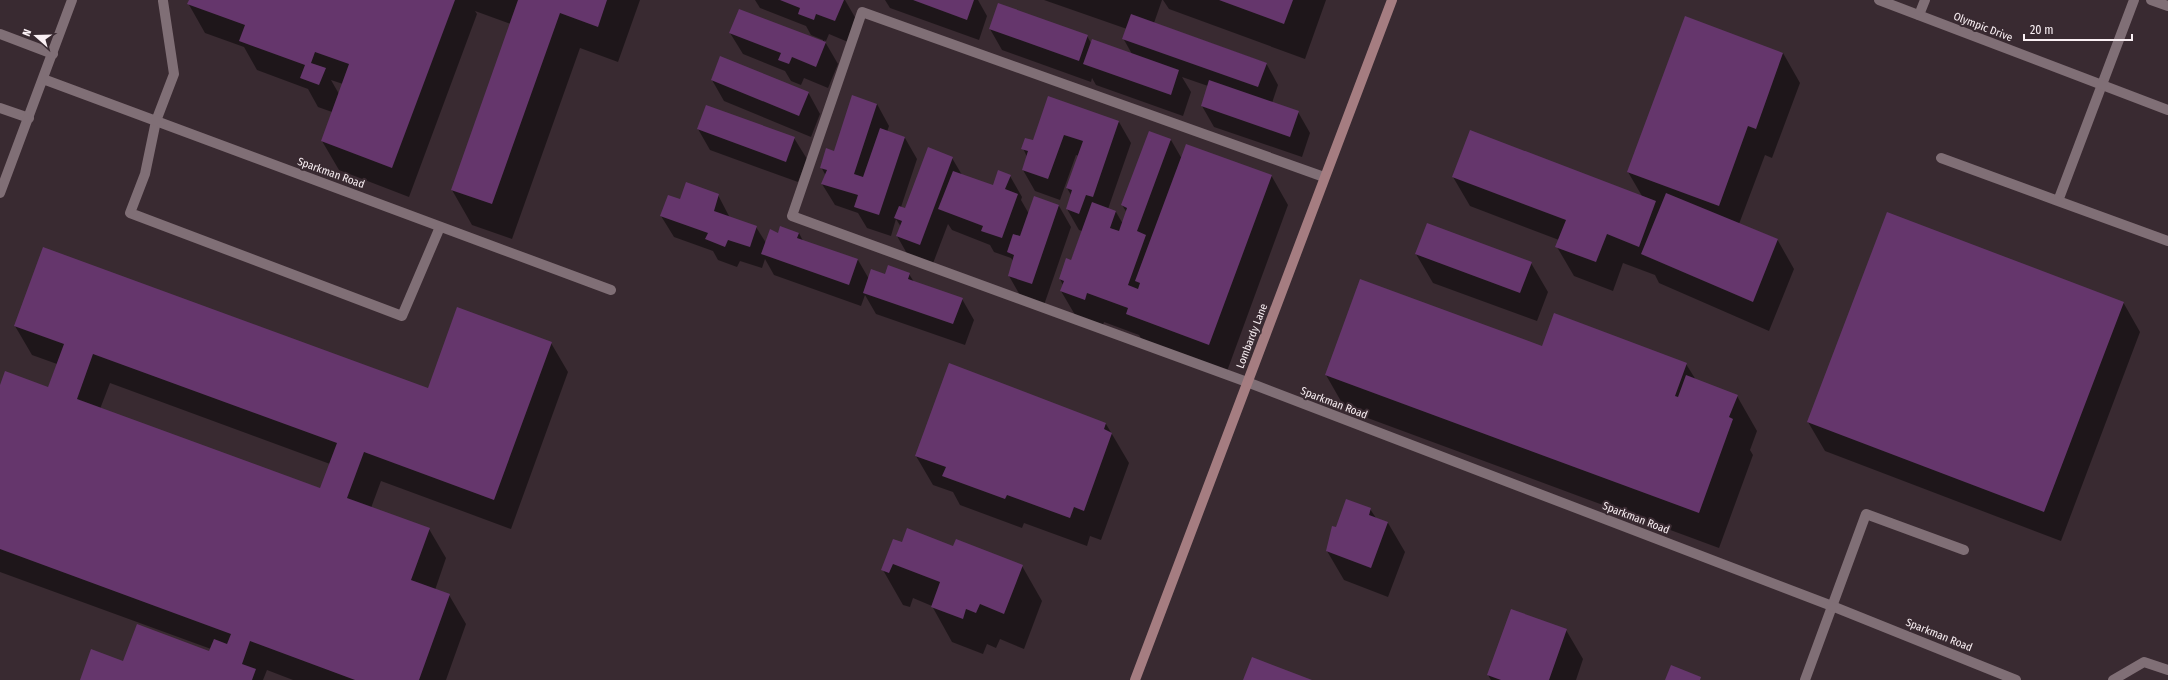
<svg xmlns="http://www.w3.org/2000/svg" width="2168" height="680" font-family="'Fira Sans Condensed',sans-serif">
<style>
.shadow{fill:#0007;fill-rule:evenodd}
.building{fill:#65366c;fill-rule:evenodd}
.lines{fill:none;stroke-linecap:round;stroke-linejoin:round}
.service{stroke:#806f76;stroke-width:10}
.minor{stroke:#806f76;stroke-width:10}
.secondary{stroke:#a57d81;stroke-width:10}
.labels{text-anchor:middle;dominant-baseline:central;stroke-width:4;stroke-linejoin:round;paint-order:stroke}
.street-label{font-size:11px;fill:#faf0f4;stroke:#392a31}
</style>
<rect width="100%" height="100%" fill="#392a31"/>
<path class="shadow" d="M 190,0 L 640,0 L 618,62 L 580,48 L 512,239 L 472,225 L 452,190 L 511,24 L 475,11 L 477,14 L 409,197 L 339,170 L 322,141 L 332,112 L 318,107 L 308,89 L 257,70 L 244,47 L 205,33 L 188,3 ZM 331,80 L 343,84 L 339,94 Z
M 755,0 L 845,0 L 856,19 L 848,42 L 829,34 L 826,41 L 824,40 L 838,64 L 828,88 L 804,78 L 801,85 L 791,81 L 785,71 L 743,54 L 730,33 L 823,42 L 823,40 L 811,35 L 806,26 L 760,8 Z
M 885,0 L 978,0 L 987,16 L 979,40 L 890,8 Z
M 1044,0 L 1162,0 L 1154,23 L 1266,63 L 1278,85 L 1272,103 L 1298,112 L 1310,133 L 1302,157 L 1214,127 L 1202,106 L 1208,86 L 1182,77 L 1191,92 L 1183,116 L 1096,85 L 1092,78 L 1091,82 L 1002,50 L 990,29 L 1087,36 L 1091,43 L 1132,54 L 1123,38 L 1127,29 Z
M 1163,0 L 1326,0 L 1305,59 L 1169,9 Z
M 1783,53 L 1800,83 L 1772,158 L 1765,155 L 1739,224 L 1777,239 L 1794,269 L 1769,331 L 1659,283 L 1655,275 L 1623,263 L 1613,291 L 1574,276 L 1557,247 L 1559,240 L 1470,206 L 1453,177 L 1642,196 L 1628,172 Z
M 712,80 L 808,92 L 820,114 L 811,137 L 724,101 Z
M 877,104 L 889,126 L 887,132 L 905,138 L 917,159 L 901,207 L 906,210 L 952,158 L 962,175 L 993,187 L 1010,176 L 1022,197 L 1021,200 L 1029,214 L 1035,197 L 1059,206 L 1071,227 L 1044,305 L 1021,297 L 1009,276 L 1013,261 L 1011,258 L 994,252 L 990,245 L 952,230 L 948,224 L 932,266 L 909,257 L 897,236 L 901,227 L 896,219 L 891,236 L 867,228 L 858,213 L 835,205 L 822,184 L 826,176 L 821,167 Z
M 1119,122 L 1131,143 L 1108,209 L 1116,212 L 1123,224 L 1127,213 L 1122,205 L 1171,140 L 1182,159 L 1271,175 L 1288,205 L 1226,374 L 1144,343 L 1139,335 L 1104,322 L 1102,329 L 1078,320 L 1061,291 L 1063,285 L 1060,279 L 1071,261 L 1082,231 L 1079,230 L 1067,209 L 1071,195 L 1067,188 L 1079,156 L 1076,155 L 1060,200 L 1035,191 L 1023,170 L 1027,157 L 1023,148 L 1033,142 Z
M 698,129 L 794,138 L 807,159 L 798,182 L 710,150 Z
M 718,195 L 730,218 L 756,227 L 766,243 L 779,234 L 799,233 L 803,241 L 858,260 L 869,279 L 886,275 L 909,274 L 914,282 L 962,299 L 974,320 L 965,345 L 876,314 L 865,295 L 861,306 L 774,275 L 765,259 L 762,268 L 740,261 L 737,267 L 718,260 L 713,251 L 674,237 L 661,216 L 681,200 Z
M 1416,254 L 1531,263 L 1548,292 L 1537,321 L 1433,283 Z
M 2123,302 L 2140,332 L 2061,541 L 1825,451 L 1808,422 Z
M 15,326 L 428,389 L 551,343 L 568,372 L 511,529 L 381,481 L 371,508 L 429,529 L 446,558 L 435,590 L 449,595 L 466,624 L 446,680 L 293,680 L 267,670 L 263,680 L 81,680 L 124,662 L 210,653 L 211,649 L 0,572 L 0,388 L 48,388 L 57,364 L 32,355 ZM 110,383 L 330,464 L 321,489 L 100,409 Z
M 1542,347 L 1686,364 L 1696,380 L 1737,396 L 1757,431 L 1750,450 L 1753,455 L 1719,548 L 1346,410 L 1326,375 Z
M 1106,424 L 1129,463 L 1101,540 L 1090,536 L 1087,546 L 1024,523 L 1022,528 L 960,505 L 953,492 L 933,485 L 916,456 Z
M 1370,509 L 1376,518 L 1388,523 L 1405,552 L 1388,597 L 1344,580 L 1327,551 L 1336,529 Z
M 902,544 L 954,547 L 1022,566 L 1042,601 L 1024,649 L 1000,639 L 996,648 L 987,644 L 983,654 L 952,642 L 932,606 L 913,598 L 910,607 L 903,605 L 883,570 Z
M 1566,630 L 1583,659 L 1576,680 L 1491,680 L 1488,675 Z"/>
<path class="building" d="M 189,0 L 455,0 L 392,168 L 321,141 L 349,64 L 315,52 L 311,63 L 326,68 L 319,85 L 300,78 L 305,65 L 239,41 L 245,25 L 187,4 Z
M 518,0 L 607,0 L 598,27 L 560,13 L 492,204 L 451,190 Z
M 780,0 L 844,0 L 835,21 L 816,14 L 814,20 L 798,14 L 800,8 Z
M 913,0 L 974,0 L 967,20 Z
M 1219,0 L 1293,0 L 1284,24 Z
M 998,3 L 1088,35 L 1079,61 L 989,29 Z
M 739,9 L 826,42 L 816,67 L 792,57 L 789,64 L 778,60 L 781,53 L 729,33 Z
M 1131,14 L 1267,63 L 1258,87 L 1122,39 Z
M 1685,16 L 1783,53 L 1756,129 L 1748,126 L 1719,206 L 1627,172 Z
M 1092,39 L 1179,70 L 1171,95 L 1083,64 Z
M 720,56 L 809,92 L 799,116 L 711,80 Z
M 1209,80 L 1299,111 L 1290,137 L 1201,106 Z
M 852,95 L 877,104 L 854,174 L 863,177 L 880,128 L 905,137 L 879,215 L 854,207 L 858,195 L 821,184 L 827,170 L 820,168 L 826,148 L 834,151 Z
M 1048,96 L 1119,121 L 1093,197 L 1086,195 L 1079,214 L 1066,209 L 1072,190 L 1066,188 L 1083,141 L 1064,135 L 1048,179 L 1022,170 L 1028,151 L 1021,149 L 1025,138 L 1033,140 Z
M 706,105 L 795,137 L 786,162 L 697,129 Z
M 1470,130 L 1656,201 L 1639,247 L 1607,234 L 1596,262 L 1555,247 L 1566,220 L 1452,177 Z
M 1149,131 L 1171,139 L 1137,231 L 1146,235 L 1128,285 L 1138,289 L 1140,283 L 1135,281 L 1186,144 L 1272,175 L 1209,345 L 1126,314 L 1128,308 L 1087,293 L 1085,300 L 1060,291 L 1064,281 L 1059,279 L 1066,258 L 1071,260 L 1092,202 L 1116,211 L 1110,228 L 1119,231 L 1127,208 L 1121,205 Z
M 928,147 L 953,157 L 920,245 L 896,236 L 902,221 L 894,218 L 899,206 L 905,208 Z
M 998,170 L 1011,175 L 1005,189 L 1018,194 L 1002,238 L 981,231 L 983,226 L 938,209 L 953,171 L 993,185 Z
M 686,182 L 719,194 L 714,211 L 757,226 L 750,247 L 728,240 L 725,247 L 705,239 L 708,233 L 660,216 L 668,195 L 680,199 Z
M 1666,193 L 1778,239 L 1753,302 L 1641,254 Z
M 1034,196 L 1059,205 L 1032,284 L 1008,276 L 1014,255 L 1007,252 L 1013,234 L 1020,236 Z
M 1887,212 L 2124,302 L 2044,512 L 1807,422 Z
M 1427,223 L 1532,262 L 1520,293 L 1415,254 Z
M 780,226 L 799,233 L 797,238 L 858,259 L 849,285 L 761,254 L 770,229 L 778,233 Z
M 43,247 L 428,388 L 457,307 L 552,342 L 494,500 L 364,452 L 347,498 L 430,528 L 411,580 L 450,594 L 419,680 L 355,680 L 250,641 L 242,664 L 256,669 L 252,680 L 80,680 L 91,649 L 123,661 L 137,624 L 209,651 L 214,639 L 227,644 L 231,634 L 0,549 L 0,385 L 5,371 L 48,387 L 64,344 L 14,326 ZM 93,354 L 337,443 L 320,488 L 77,399 Z
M 888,265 L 910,273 L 908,279 L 963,298 L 953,324 L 863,293 L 871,269 L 885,274 Z
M 1360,279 L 1542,346 L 1554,313 L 1687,363 L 1675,396 L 1678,397 L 1686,375 L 1738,395 L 1729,417 L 1733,419 L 1699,513 L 1325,375 Z
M 949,363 L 1106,423 L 1104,429 L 1112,433 L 1084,511 L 1074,507 L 1070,518 L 1007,495 L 1005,499 L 942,476 L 946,467 L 915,456 Z
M 1346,499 L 1371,508 L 1369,515 L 1388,522 L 1371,568 L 1326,551 L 1332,526 L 1336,527 Z
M 907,528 L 953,546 L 956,539 L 1023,565 L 1004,614 L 980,604 L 976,613 L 966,609 L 963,619 L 931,607 L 940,582 L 893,564 L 889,573 L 881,570 L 893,539 L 902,542 Z
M 1511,609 L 1567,629 L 1549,680 L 1501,680 L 1487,675 Z
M 1252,657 L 1312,680 L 1243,680 Z
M 1671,665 L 1701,677 L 1700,680 L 1665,680 Z"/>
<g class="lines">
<path class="service" d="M 2151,0 L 2168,6
M 163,1 L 174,74 L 156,121 L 145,174 L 130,213 L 402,316 L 440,227
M 1919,15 L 1925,0
M 0,34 L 53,54
M 0,108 L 29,118
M 1941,158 L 2058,201 L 2134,0
M 2058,201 L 2168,241
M 1247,382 L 792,216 L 862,12 L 1324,177
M 1805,680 L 1866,514 L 1964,550
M 2113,680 L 2144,662 L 2168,670"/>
<path class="minor" d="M 1879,0 L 2168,110
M 43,79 L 611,290
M 0,193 L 72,0
M 1247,382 L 1832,606 L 2016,680"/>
<path class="secondary" d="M 1135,680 L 1392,0"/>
</g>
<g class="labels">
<g class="street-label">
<text transform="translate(1983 27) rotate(21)">Olympic Drive</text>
<text transform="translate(331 173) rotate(20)">Sparkman Road</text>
<text transform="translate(1252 336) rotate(-69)">Lombardy Lane</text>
<text transform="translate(1334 403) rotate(21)">Sparkman Road</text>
<text transform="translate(1636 518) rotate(21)">Sparkman Road</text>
<text transform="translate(1939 635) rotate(22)">Sparkman Road</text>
</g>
</g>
<g transform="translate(36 36) rotate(290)" stroke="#392a31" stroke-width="3" paint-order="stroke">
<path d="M0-3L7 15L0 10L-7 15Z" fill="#faf0f4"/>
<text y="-6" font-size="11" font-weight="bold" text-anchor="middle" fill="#faf0f4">N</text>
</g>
<path d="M2024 34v6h108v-6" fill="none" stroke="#faf0f4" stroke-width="2"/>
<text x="2030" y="34" font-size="12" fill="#faf0f4" stroke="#392a31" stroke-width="3" paint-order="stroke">20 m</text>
</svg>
